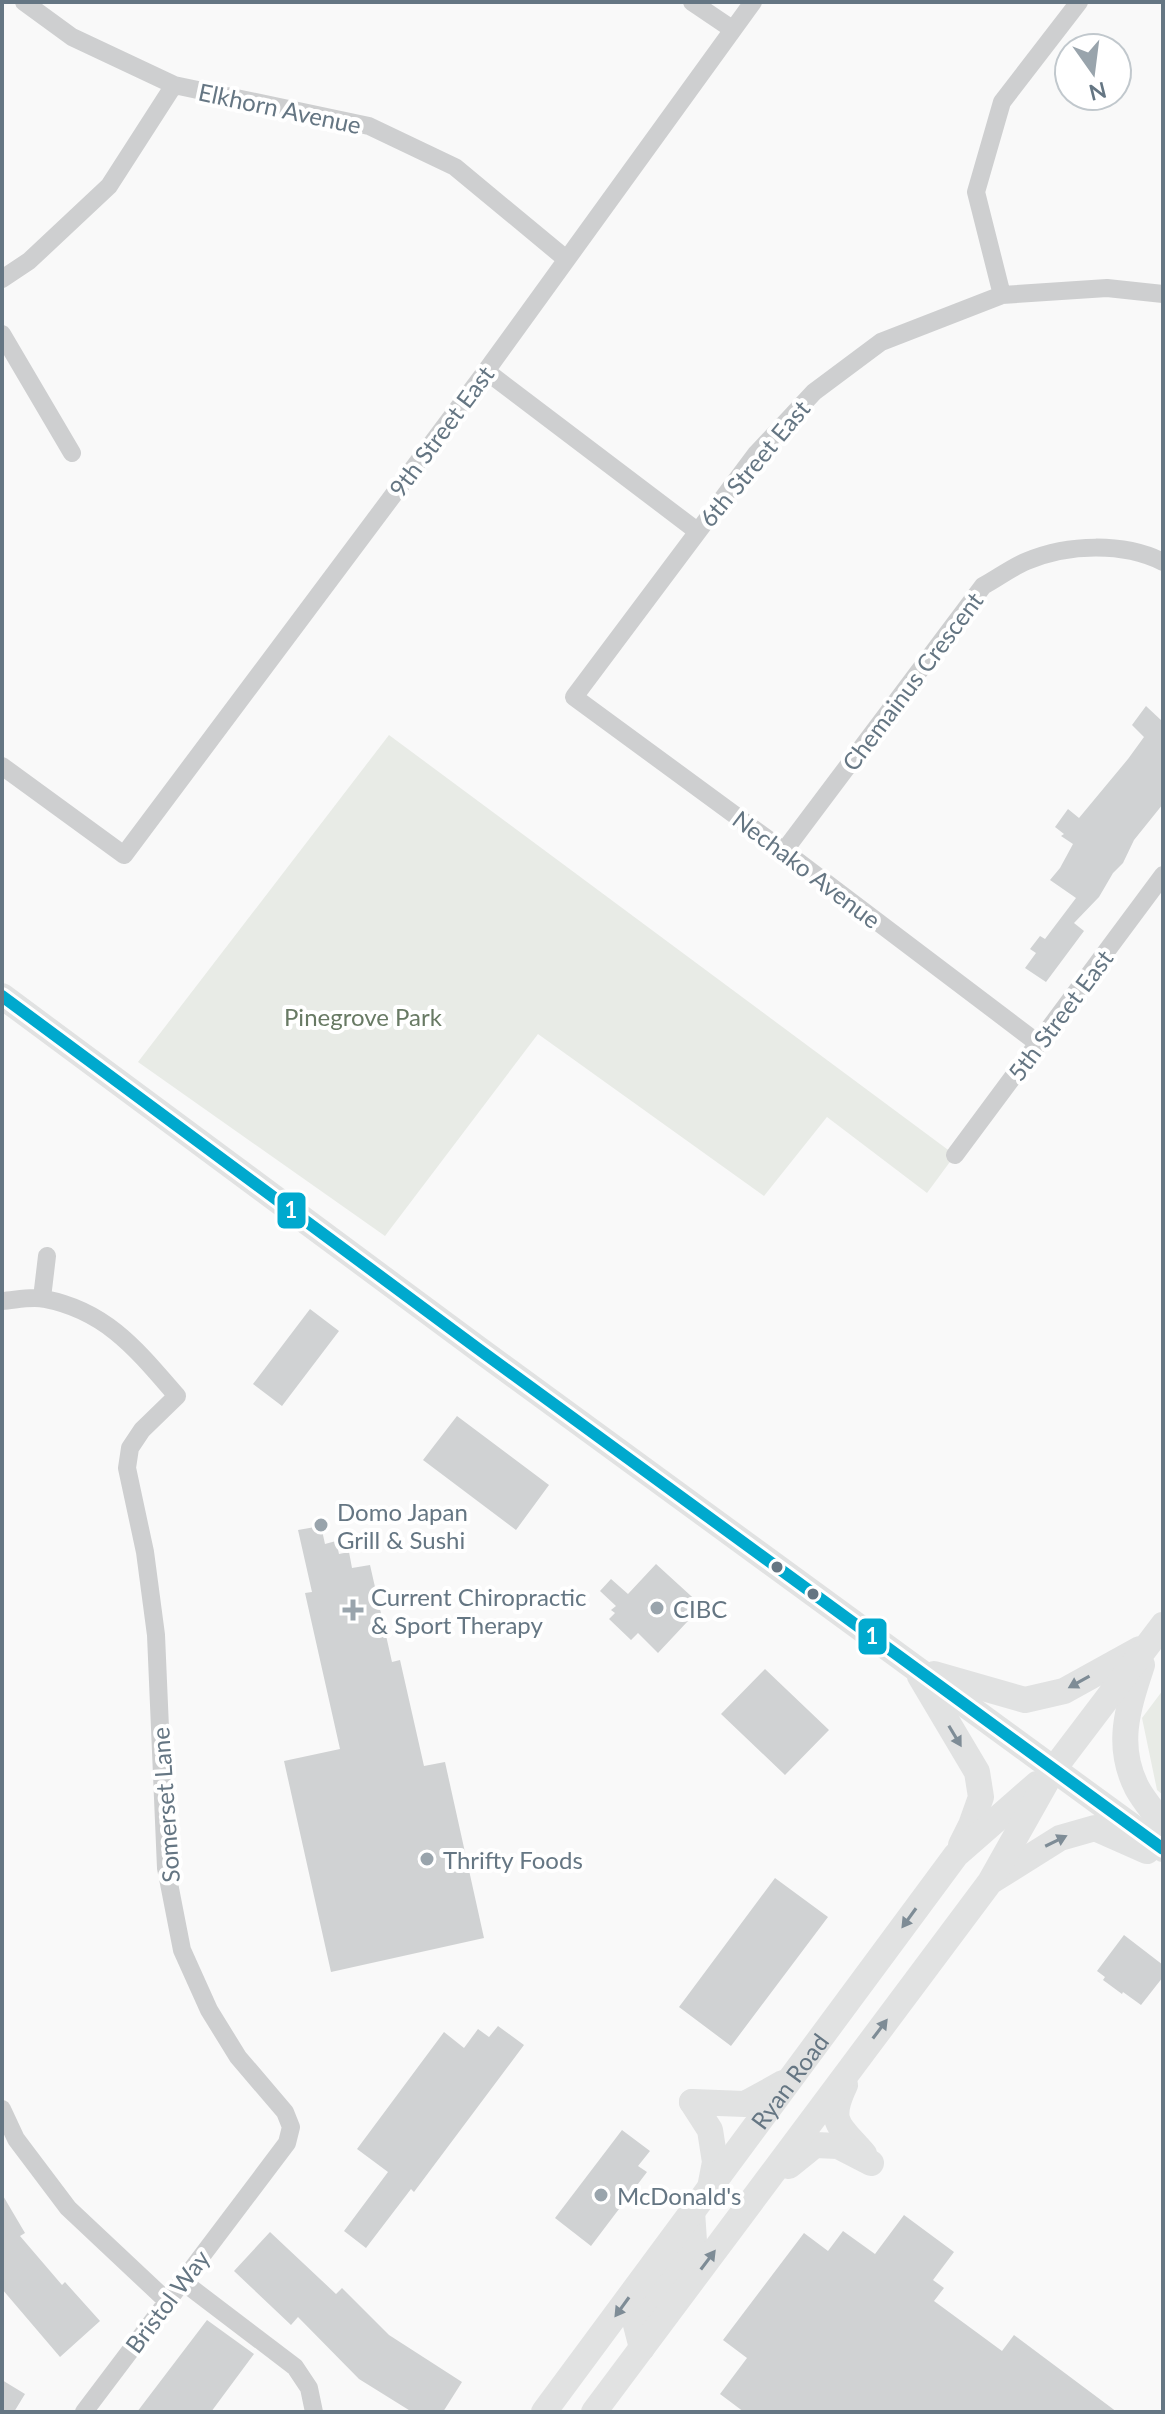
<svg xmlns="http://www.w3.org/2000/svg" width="1165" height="2414" font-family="Lato,sans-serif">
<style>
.green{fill:#e8ebe6}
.building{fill:#d0d2d3}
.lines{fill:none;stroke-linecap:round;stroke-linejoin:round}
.street{stroke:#cecfd0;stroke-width:18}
.secondary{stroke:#e1e2e2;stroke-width:26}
.bus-1-casing{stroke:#fff;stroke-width:18}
.bus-1{stroke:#00a9ce;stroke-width:12}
.oneway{fill:#7e8c96}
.poi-dot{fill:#99a4ac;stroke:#fff;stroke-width:3}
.bus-dot{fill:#657683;stroke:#fff;stroke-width:3}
.labels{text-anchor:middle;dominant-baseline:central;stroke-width:8;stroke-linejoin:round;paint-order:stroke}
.street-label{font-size:24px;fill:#657683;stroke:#fff}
.park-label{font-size:24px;fill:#687a64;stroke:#fff}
.poi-label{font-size:24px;fill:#657683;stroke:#fff;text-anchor:start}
.line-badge{stroke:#fff;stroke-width:3}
.badge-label{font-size:22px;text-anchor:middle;font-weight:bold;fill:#fff}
</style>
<rect width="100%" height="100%" fill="#f9f9f9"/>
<path class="green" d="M 389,735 L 955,1155 L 927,1193 L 827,1117 L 764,1196 L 538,1034 L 385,1236 L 138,1062 Z
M 1163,1690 L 1163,1795 L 1157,1790 L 1142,1718 Z"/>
<path class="building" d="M 1146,706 L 1163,722 L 1163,804 L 1134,840 L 1123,863 L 1113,873 L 1099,897 L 1074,923 L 1084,931 L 1046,982 L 1025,968 L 1036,953 L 1030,949 L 1040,936 L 1045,939 L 1076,898 L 1050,880 L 1060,868 L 1073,844 L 1061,836 L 1064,834 L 1055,827 L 1068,809 L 1079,818 L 1128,759 L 1144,737 L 1132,725 Z
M 310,1309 L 339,1331 L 282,1406 L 253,1384 Z
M 457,1416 L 549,1485 L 516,1530 L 423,1460 Z
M 321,1526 L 325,1544 L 336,1541 L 339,1554 L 349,1552 L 352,1568 L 370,1565 L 392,1662 L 400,1660 L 424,1766 L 445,1762 L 484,1938 L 331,1972 L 284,1761 L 340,1749 L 305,1593 L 312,1592 L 298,1530 Z
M 656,1564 L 702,1606 L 658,1653 L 638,1633 L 631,1640 L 609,1619 L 615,1613 L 611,1610 L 616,1606 L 600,1591 L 611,1579 L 628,1594 Z
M 765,1669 L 829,1730 L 785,1775 L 721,1714 Z
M 775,1878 L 828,1917 L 731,2046 L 679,2007 Z
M 1124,1935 L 1163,1965 L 1163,1977 L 1141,2005 L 1123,1992 L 1122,1994 L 1103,1980 L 1105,1977 L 1097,1971 Z
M 498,2026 L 524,2045 L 414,2192 L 411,2189 L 366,2248 L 344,2231 L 388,2172 L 357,2149 L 444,2032 L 464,2048 L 478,2029 L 489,2037 Z
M 622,2130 L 650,2151 L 638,2166 L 647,2172 L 591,2246 L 555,2218 Z
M 2,2194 L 25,2233 L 20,2236 L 62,2285 L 65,2282 L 100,2321 L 60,2357 L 2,2289 Z
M 904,2215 L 954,2252 L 933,2280 L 944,2288 L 934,2301 L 1002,2351 L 1014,2335 L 1117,2412 L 744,2412 L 720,2394 L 747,2358 L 723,2340 L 804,2233 L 828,2251 L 843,2231 L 875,2254 Z
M 270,2232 L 336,2294 L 342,2288 L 389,2335 L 462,2382 L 443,2412 L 412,2412 L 359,2379 L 298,2317 L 291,2325 L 234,2271 Z
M 207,2320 L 254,2354 L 211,2412 L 137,2412 Z
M 2,2380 L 25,2394 L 14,2412 L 2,2412 Z"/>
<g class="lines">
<path class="street" d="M 24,2 L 72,37 L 174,85 L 369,126 L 455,167 L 566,259
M 692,2 L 732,29
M 2,279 L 29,261 L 109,186 L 174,85
M 1002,295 L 976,192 L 1002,102 L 1079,2
M 2,334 L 72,453
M 486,371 L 697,531
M 2,766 L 124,855 L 486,371 L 753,2
M 784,851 L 983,586 C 998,578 1012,567 1027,561 C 1068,544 1123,542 1163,562
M 1039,1044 L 784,851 L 574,697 L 756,454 L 814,392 L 881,342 L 1002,295 L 1107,288 L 1163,294
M 955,1155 L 1163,875
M 42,1298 L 47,1256
M 2,1301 C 16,1300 32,1296 45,1299 C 107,1311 138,1351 177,1396 L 142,1430 L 130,1448 L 127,1468 L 145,1552 L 156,1635 L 166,1868 L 182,1950 L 209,2010 L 238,2057 L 285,2112 L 291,2127 L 287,2143 L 84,2412
M 2,2109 L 16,2139 L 68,2208 L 167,2301
M 182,2281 L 295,2367 L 309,2388 L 314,2412"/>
<g class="secondary">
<path d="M 2,996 L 477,1348 L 1163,1849"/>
<path d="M 1142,1665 C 1128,1708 1115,1745 1137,1788 C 1144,1801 1155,1813 1163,1825"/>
<path d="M 934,1674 L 1025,1700 L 1064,1691 L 1140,1649"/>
<path d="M 920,1676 L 977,1772 L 981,1797 L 971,1825 L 961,1845"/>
<path d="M 993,1880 L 1060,1838 L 1095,1828 L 1147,1851"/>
<path d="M 845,2085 C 827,2123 839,2125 864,2154"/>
<path d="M 692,2102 L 745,2104 L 783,2083"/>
<path d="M 692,2102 L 710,2130 L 715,2162 L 710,2188"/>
<path d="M 789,2166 L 815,2145 L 838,2146 L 871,2163"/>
<path d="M 642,2348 L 635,2321 L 694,2241 L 692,2211"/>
<path id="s1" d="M 544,2412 L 956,1855 L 1037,1784"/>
<path d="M 594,2412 L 990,1882 L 1053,1770 L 1163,1625"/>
</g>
<defs>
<path id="bus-1" d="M 2,996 L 477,1348 L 1163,1849"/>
</defs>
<use href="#bus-1" class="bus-1-casing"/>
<use href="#bus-1" class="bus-1"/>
</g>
<defs><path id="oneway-solid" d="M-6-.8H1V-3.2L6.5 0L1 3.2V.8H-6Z" transform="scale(2)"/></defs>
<g class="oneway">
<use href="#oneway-solid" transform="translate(1079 1682) rotate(151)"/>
<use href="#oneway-solid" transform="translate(955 1736) rotate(59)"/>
<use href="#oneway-solid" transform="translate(1056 1841) rotate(-26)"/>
<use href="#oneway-solid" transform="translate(909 1918) rotate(126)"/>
<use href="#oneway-solid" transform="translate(880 2029) rotate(-53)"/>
<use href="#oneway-solid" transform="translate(708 2260) rotate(-53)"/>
<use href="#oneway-solid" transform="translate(622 2307) rotate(126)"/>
</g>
<g class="poi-dot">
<circle cx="321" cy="1525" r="8"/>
<circle cx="657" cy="1608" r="8"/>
<path d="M349 1598h8v8h8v8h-8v8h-8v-8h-8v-8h8z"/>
<circle cx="427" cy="1859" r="8"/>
<circle cx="601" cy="2195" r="8"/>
</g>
<g class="bus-dot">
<circle cx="777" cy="1567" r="7"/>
<circle cx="813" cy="1594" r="7"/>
</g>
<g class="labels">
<g class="street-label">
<text transform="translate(280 108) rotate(12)">Elkhorn Avenue</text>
<text transform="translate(441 431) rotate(-53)">9th Street East</text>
<text transform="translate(754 463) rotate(-50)">6th Street East</text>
<text transform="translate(912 681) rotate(-53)">Chemainus Crescent</text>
<text transform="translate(807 869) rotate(37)">Nechako Avenue</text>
<text transform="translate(1060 1015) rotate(-53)">5th Street East</text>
<text transform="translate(165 1805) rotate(-94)">Somerset Lane</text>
<text stroke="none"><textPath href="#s1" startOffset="412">Ryan Road</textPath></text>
<text transform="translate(167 2301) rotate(-53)">Bristol Way</text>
</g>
<g class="park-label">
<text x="363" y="1016">Pinegrove Park</text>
</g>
<g class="poi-label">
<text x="337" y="1511">Domo Japan<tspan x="337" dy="28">Grill &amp; Sushi</tspan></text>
<text x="371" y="1596">Current Chiropractic<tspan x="371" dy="28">&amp; Sport Therapy</tspan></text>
<text x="673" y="1608">CIBC</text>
<text x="443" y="1859">Thrifty Foods</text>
<text x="617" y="2195">McDonald's</text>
</g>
</g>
<g class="line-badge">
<rect x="276" y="1191" width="31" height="39" rx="8" fill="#00a9ce"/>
<rect x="857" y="1617" width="31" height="39" rx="8" fill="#00a9ce"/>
</g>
<g class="badge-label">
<text x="291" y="1218">1</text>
<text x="872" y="1644">1</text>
</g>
<rect width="1165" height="2414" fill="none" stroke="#657683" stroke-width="8"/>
<g transform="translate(1093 72) rotate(166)"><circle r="38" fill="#ffffff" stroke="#c1c8cd" stroke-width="2"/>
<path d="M0-6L14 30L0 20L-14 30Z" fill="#99a4ac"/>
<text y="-12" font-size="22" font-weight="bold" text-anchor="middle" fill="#657683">N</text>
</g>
</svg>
